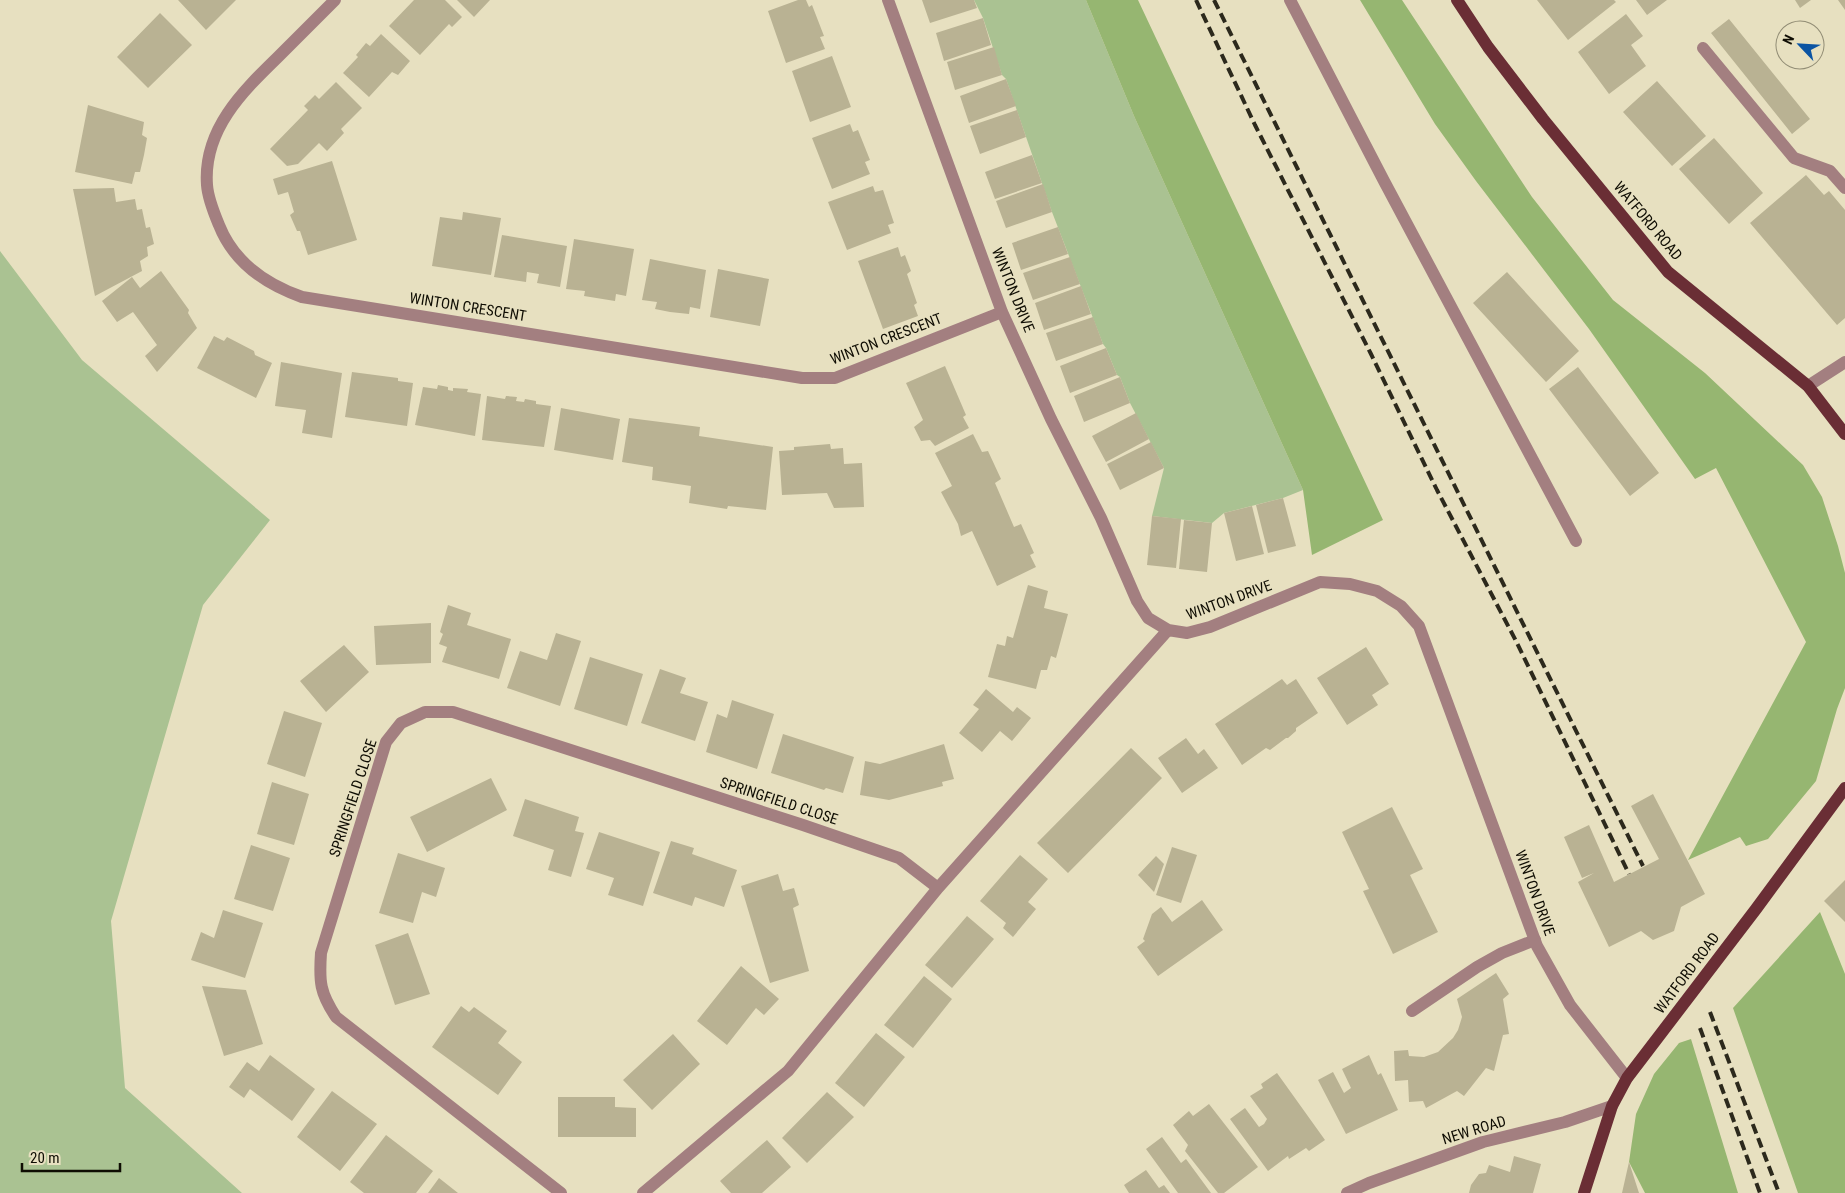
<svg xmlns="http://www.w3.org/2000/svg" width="1845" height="1193" font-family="'Roboto Condensed',sans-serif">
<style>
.green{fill:#aac292}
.forest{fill:#96b671}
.building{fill:#b9b293}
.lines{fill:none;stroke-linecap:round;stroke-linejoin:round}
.service{stroke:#a37f80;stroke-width:12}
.minor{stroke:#a37f80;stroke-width:12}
.primary{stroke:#6a2e35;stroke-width:12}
.rail{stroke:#2c291c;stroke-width:4;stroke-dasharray:10 5;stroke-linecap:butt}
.labels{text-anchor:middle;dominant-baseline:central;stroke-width:4;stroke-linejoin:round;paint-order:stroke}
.street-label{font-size:15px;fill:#0f0d03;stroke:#e7e0c0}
</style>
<rect width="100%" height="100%" fill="#e7e0c0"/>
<path class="green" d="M 974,0 L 1086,0 L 1134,116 L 1303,490 L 1283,498 L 1224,513 L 1212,523 L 1152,516 L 1164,468 L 1130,403 L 1120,377 L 1117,375 L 1106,348 L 1103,344 L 1052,212 L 1006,79 L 1002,75 L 983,18 Z
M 0,251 L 82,360 L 270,520 L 203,605 L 111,921 L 125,1088 L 242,1193 L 0,1193 Z"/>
<path class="forest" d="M 1086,0 L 1138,0 L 1383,520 L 1312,555 L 1303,490 L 1134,116 Z
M 1360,0 L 1402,0 L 1532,197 L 1613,300 L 1705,373 L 1803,465 L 1822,497 L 1838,546 L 1845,573 L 1845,688 L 1837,709 L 1816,781 L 1768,839 L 1746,846 L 1740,837 L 1688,860 L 1806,642 L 1716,468 L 1695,479 L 1589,329 L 1476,181 L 1435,124 Z
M 1820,912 L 1845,974 L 1845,1193 L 1798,1193 L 1733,1008 Z
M 1691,1039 L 1738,1193 L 1645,1193 L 1629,1162 L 1636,1114 L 1654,1074 L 1679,1043 Z"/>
<path class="building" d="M 178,0 L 236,0 L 206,30 Z
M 414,0 L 445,0 L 462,17 L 452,27 L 449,24 L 420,55 L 389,26 Z
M 457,0 L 490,0 L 474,17 Z
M 798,0 L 806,0 L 809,7 L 812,5 L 824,36 L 820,37 L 825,49 L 786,63 L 768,11 Z
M 922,0 L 974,0 L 977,8 L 930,23 Z
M 1537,0 L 1614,0 L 1616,2 L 1568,40 Z
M 1636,0 L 1667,0 L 1647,15 Z
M 1795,0 L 1811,0 L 1800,8 Z
M 1838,0 L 1845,0 L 1845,10 Z
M 160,13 L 192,45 L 148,88 L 117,57 Z
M 1626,14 L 1643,36 L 1631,45 L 1646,66 L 1609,94 L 1578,52 Z
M 983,18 L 991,45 L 944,61 L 936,33 Z
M 1729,19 L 1810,119 L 1792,134 L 1711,33 Z
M 381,34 L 410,61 L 398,75 L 392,72 L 369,97 L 343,73 L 358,57 L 356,55 L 366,43 L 370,46 Z
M 994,47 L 1002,75 L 955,90 L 947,62 Z
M 832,56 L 851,107 L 810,122 L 792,71 Z
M 1006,79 L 1016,106 L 969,123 L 960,96 Z
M 1657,81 L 1706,136 L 1672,166 L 1623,112 Z
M 336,82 L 362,108 L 341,129 L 344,133 L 327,151 L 319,143 L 298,164 L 287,166 L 270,149 L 308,110 L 304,106 L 315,95 L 319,99 Z
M 88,105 L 144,122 L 142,135 L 147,138 L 144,155 L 140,172 L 135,172 L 132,184 L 75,172 Z
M 1017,110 L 1026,137 L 980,154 L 970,126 Z
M 850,124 L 853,132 L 858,130 L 870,160 L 865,162 L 870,174 L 832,189 L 812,138 Z
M 1714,138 L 1763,193 L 1729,224 L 1679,169 Z
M 1032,155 L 1042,183 L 995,199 L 985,172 Z
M 332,161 L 357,240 L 308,255 L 300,231 L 297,231 L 290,215 L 294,212 L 288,192 L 278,195 L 273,179 Z
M 1806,175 L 1824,195 L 1829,191 L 1845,210 L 1845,318 L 1837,325 L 1750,223 Z
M 1043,184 L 1052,212 L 1006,228 L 996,201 Z
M 873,186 L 875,192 L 883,190 L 894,223 L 888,225 L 891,233 L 847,250 L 828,202 Z
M 114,188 L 116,202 L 135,199 L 137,210 L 142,209 L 146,228 L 150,227 L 154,244 L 147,247 L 148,256 L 140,261 L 142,271 L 95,296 L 73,189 Z
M 463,212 L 501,218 L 491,275 L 432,266 L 440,217 L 462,220 Z
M 1058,227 L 1068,254 L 1021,270 L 1012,243 Z
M 502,235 L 567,246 L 560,287 L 537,283 L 539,274 L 527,272 L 526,282 L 494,277 Z
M 574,239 L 634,249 L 626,296 L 616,294 L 615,301 L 584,296 L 585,291 L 566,289 Z
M 898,247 L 901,257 L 905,255 L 911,271 L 907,274 L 917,303 L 914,305 L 918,316 L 883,329 L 858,261 Z
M 1070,257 L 1080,284 L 1033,300 L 1023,273 Z
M 650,259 L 706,270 L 700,309 L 690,307 L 689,314 L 670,312 L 655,309 L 657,302 L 642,300 Z
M 718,269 L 769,279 L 760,326 L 710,317 Z
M 161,271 L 189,310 L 188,313 L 197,328 L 157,372 L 145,356 L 157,345 L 133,312 L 117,322 L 102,301 L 132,277 L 140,288 Z
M 1507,272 L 1579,351 L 1546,382 L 1473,303 Z
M 1081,286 L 1091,314 L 1044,330 L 1035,303 Z
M 1093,317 L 1103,344 L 1056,361 L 1046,333 Z
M 214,336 L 224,341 L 227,337 L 254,351 L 255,355 L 272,363 L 256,398 L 197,368 Z
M 1106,348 L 1117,375 L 1070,393 L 1060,366 Z
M 281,362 L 342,373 L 332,438 L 302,433 L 306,410 L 275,406 Z
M 945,366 L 966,415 L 963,417 L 969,428 L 935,446 L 930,440 L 921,441 L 914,427 L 923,420 L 906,383 Z
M 1578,367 L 1659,473 L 1630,496 L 1549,389 Z
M 352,372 L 398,378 L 398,381 L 413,383 L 407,426 L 345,417 Z
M 1120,377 L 1130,403 L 1084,422 L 1074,396 Z
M 438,385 L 448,387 L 448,390 L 453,391 L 453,388 L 468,389 L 467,392 L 481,394 L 475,436 L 415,425 L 423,387 L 437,389 Z
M 487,396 L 505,399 L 506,396 L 517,397 L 516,401 L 524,402 L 525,399 L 536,401 L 536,404 L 551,406 L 544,447 L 482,440 Z
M 561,408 L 620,419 L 613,460 L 554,450 Z
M 1136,413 L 1149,439 L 1106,462 L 1092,436 Z
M 629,418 L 700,427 L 699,436 L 773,447 L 766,510 L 728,506 L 727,509 L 689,503 L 691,486 L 652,480 L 653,467 L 622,462 Z
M 973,434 L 982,452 L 988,451 L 1001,479 L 995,483 L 1014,527 L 1021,524 L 1034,553 L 1030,555 L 1036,567 L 997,586 L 972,531 L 961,536 L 958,524 L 941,492 L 952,486 L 935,453 Z
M 1151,442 L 1164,468 L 1120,490 L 1107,464 Z
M 830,444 L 831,449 L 843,448 L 844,464 L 862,463 L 864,507 L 834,508 L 827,493 L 782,495 L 779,451 L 794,450 L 794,447 Z
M 1283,498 L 1296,546 L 1268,553 L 1256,505 Z
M 1252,506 L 1264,554 L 1236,561 L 1224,513 Z
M 1152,516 L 1181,519 L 1176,568 L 1147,565 Z
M 1184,520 L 1212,523 L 1207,572 L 1179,569 Z
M 1028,585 L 1048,591 L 1044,608 L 1068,614 L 1056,658 L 1051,656 L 1047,670 L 1041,670 L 1036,689 L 988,677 L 997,644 L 1005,646 L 1007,636 L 1013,638 Z
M 448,605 L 471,613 L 467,625 L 511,639 L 499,679 L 442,662 L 447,647 L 439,644 L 443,634 L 440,632 Z
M 431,623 L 431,663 L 376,665 L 374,626 Z
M 556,633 L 581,641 L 560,706 L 507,688 L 520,651 L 547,660 Z
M 344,645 L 369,672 L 326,712 L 300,681 Z
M 1366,647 L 1389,684 L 1372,695 L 1378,705 L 1347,725 L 1317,678 Z
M 590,657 L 643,674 L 627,726 L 574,709 Z
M 660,669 L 686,678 L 680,693 L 708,702 L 695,741 L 641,723 Z
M 1282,679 L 1287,685 L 1296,679 L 1318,713 L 1296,728 L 1296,731 L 1288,738 L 1286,738 L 1270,750 L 1266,748 L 1242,765 L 1215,724 Z
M 986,689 L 1013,712 L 1017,707 L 1031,718 L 1012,741 L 1000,731 L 982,752 L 959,733 L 979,709 L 973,705 Z
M 732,700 L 774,714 L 757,769 L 706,752 L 717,714 L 727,718 Z
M 284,711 L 322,723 L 305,777 L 267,764 Z
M 783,734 L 854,757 L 843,793 L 826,788 L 824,790 L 771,773 Z
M 1186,738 L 1198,754 L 1204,749 L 1218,768 L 1182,793 L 1158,758 Z
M 944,744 L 954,779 L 942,782 L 943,786 L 889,800 L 860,795 L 865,761 L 880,764 Z
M 1131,748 L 1162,778 L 1068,873 L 1037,843 Z
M 491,778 L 507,810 L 427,852 L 410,817 Z
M 272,782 L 309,794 L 294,845 L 257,834 Z
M 1653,794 L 1705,894 L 1681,907 L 1674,931 L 1653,940 L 1641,931 L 1609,947 L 1578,882 L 1594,873 L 1582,878 L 1564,837 L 1589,825 L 1614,882 L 1659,859 L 1631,806 Z
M 525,799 L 579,817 L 575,831 L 584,833 L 571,877 L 548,870 L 554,850 L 513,836 Z
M 1392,807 L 1423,869 L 1410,875 L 1438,932 L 1393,954 L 1363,891 L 1369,889 L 1342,832 Z
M 599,832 L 660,852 L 643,906 L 608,895 L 614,878 L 586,869 Z
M 671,841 L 694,848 L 692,854 L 737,870 L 724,907 L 695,897 L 692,906 L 653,893 Z
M 251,845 L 290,858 L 273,911 L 234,899 Z
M 1172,847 L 1197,855 L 1181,903 L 1156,895 Z
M 398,853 L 445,868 L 436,897 L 422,892 L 413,923 L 379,913 Z
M 1020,855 L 1048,879 L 1028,902 L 1036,909 L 1013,937 L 1003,928 L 1006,923 L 980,901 Z
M 1156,856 L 1164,864 L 1154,892 L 1138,875 Z
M 778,874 L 783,891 L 794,888 L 799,905 L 793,908 L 809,971 L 770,983 L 741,886 Z
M 1845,880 L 1845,922 L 1824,901 Z
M 1202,900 L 1223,930 L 1158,976 L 1137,947 L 1145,941 L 1143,939 L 1152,914 L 1161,907 L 1172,922 Z
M 223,910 L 263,923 L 245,978 L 191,960 L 201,932 L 214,938 Z
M 967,916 L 994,939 L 952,988 L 925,965 Z
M 408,933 L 430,994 L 395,1005 L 375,945 Z
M 741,966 L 779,999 L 764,1015 L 756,1008 L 727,1045 L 697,1021 Z
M 1496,973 L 1509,994 L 1503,999 L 1509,1034 L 1503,1035 L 1494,1071 L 1486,1068 L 1464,1096 L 1457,1091 L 1426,1108 L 1423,1101 L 1409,1102 L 1408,1080 L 1395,1081 L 1394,1051 L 1408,1050 L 1409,1056 L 1424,1057 L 1438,1052 L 1453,1038 L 1458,1030 L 1462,1017 L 1457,999 Z
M 924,976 L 952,999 L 913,1048 L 884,1025 Z
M 202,986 L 246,990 L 263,1044 L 224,1056 Z
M 461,1006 L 469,1012 L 474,1007 L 507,1031 L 498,1043 L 522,1062 L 498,1095 L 432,1047 Z
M 876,1033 L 905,1057 L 864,1107 L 835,1083 Z
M 673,1034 L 700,1064 L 652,1110 L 623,1080 Z
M 270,1055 L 315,1089 L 292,1121 L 250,1089 L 244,1098 L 229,1087 L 247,1062 L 259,1071 Z
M 1369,1055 L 1378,1075 L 1381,1073 L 1398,1110 L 1346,1134 L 1318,1080 L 1333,1072 L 1344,1093 L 1351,1088 L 1342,1069 Z
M 1277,1073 L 1325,1140 L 1309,1151 L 1306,1148 L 1289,1159 L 1288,1156 L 1268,1171 L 1230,1119 L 1245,1108 L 1259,1127 L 1264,1124 L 1267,1119 L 1250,1096 L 1263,1088 L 1261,1084 Z
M 332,1091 L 377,1124 L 340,1171 L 297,1137 Z
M 827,1092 L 854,1117 L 807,1163 L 782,1138 Z
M 558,1097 L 615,1097 L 615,1107 L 636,1108 L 636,1137 L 558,1137 Z
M 1209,1104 L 1258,1167 L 1224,1193 L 1218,1193 L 1185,1151 L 1188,1145 L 1173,1125 L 1189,1111 L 1193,1116 Z
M 386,1135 L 433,1171 L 416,1193 L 364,1193 L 350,1182 Z
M 1162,1137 L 1181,1163 L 1186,1159 L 1211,1193 L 1178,1193 L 1146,1149 Z
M 767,1140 L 791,1167 L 762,1193 L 731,1193 L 720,1181 Z
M 1514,1156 L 1541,1164 L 1533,1193 L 1469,1193 L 1471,1185 L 1479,1174 L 1486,1173 L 1489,1165 L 1510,1172 Z
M 1629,1162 L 1639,1193 L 1622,1193 Z
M 1146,1170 L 1159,1188 L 1164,1185 L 1170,1193 L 1129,1193 L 1124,1185 Z
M 439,1178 L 458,1193 L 428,1193 Z"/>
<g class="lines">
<path class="service" d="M 1290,0 L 1384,181 L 1576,541
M 1703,48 L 1794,158 L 1830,171 L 1845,188
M 1412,1011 L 1477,967 L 1502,953 L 1535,940"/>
<path class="minor" d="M 335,0 C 316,19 297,38 278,57 C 242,92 203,130 207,185 C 208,199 214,213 219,225 C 234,263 265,284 302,297 L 802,378 L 835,378 L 1002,312
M 888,0 L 1002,312 L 1051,419 L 1101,518 L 1137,601 L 1148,618 L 1168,630 L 1187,633 L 1210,627 L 1320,582 L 1350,584 L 1377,591 L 1401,606 L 1419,626 L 1537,946 L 1570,1005 L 1627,1078
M 1808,386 L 1845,362
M 561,1193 L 336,1017 C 320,993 319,982 321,953 L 386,742 L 401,723 L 425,712 L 453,712 L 803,825 L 899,858 L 938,888
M 643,1193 L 788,1071 L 938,888 L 1168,630
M 1347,1193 L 1369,1183 L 1483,1142 L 1565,1122 L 1612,1106"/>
<path class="primary" d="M 1457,0 L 1488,47 L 1543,119 L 1668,272 L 1808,386 L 1845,434
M 1584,1193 L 1612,1106 L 1627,1078 L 1756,909 L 1845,788"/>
<path class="rail" d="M 1196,0 L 1255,125 L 1371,354 L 1437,490 L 1516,641 L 1629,874
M 1214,0 L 1643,866
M 1710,1012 L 1779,1193
M 1700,1028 L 1760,1193"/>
</g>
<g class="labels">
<g class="street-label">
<text transform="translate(1648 221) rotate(50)">WATFORD ROAD</text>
<text transform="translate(1013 290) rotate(68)">WINTON DRIVE</text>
<text transform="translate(468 307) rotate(9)">WINTON CRESCENT</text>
<text transform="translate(886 339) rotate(-21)">WINTON CRESCENT</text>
<text transform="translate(1229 600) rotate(-20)">WINTON DRIVE</text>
<text transform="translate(353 798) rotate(-72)">SPRINGFIELD CLOSE</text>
<text transform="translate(779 801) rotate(18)">SPRINGFIELD CLOSE</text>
<text transform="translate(1535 893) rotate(70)">WINTON DRIVE</text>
<text transform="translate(1687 973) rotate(-53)">WATFORD ROAD</text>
<text transform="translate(1474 1130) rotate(-17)">NEW ROAD</text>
</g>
</g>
<g transform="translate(1800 45) rotate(295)"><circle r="24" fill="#e7e0c0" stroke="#918c74"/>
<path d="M0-4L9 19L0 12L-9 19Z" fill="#0b54a3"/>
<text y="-8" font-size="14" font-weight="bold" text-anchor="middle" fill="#0f0d03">N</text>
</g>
<path d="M22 1163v8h98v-8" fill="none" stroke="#0f0d03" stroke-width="2.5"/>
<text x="30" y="1163" font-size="15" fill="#0f0d03" stroke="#e7e0c0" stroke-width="4" paint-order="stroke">20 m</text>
</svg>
